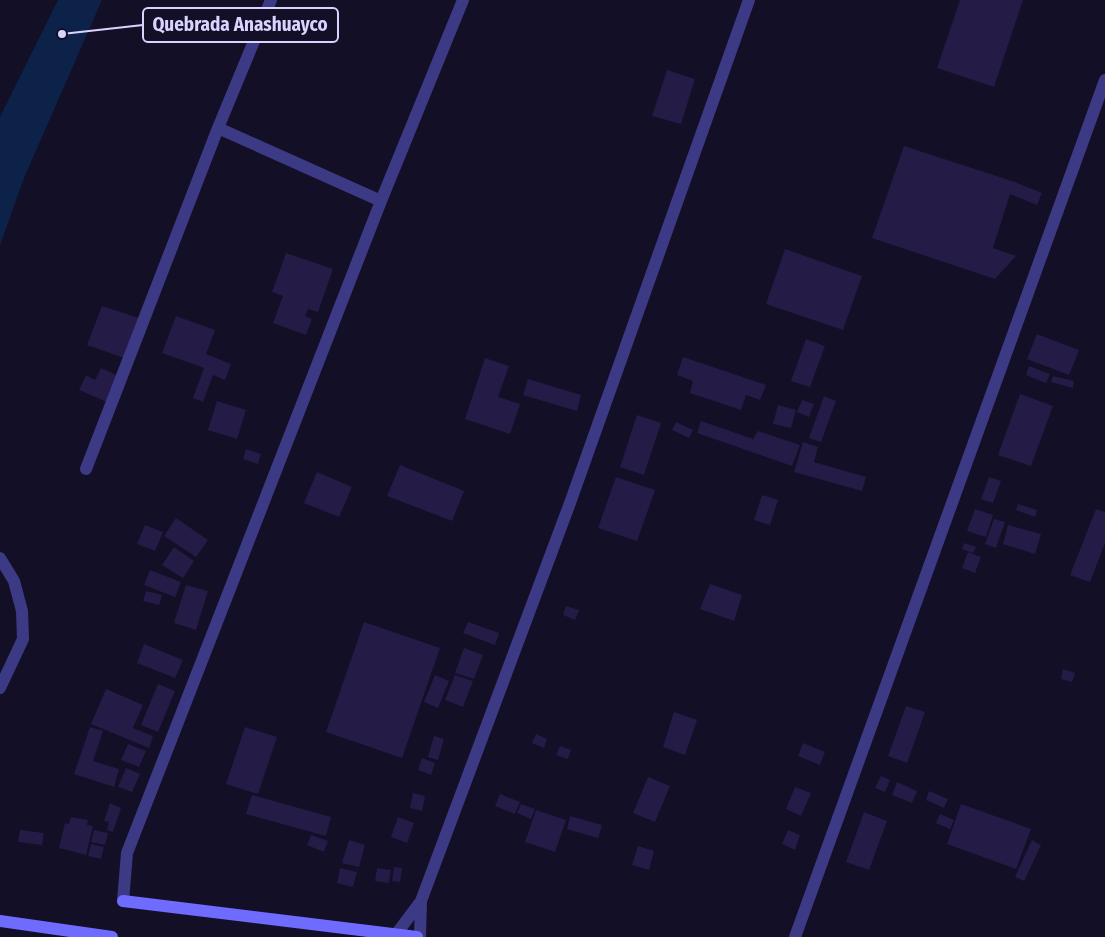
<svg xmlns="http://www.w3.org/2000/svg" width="1105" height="937" font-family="'Fira Sans Condensed',sans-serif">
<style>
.water{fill:#0c2248}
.building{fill:#241b47}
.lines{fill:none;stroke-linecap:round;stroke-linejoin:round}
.street{stroke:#3d3a85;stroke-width:12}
.secondary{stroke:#6f6bff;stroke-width:12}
.leader{fill:none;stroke:#d9d4ff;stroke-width:2}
.callout-dot{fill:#d9d4ff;stroke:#130f26;stroke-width:2}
.callout{fill:#130f26;stroke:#d9d4ff;stroke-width:2}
.callout-label{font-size:19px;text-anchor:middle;font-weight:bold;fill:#d9d4ff}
</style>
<rect width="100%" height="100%" fill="#130f26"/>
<path class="water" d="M 58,0 L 102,0 L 24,178 L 0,245 L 0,117 Z"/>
<path class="building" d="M 960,0 L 1023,0 L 994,87 L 937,68 Z
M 667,70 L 695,79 L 681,124 L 652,116 Z
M 904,146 L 1015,182 L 1042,193 L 1037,205 L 1010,194 L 993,248 L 1016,256 L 995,279 L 872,238 Z
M 785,249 L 862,276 L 843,330 L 766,304 Z
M 286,253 L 333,269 L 318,312 L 308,309 L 305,316 L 312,319 L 306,335 L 273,323 L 283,296 L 272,292 Z
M 102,306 L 139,318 L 124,358 L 87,345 Z
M 176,316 L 215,330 L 206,354 L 231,364 L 225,380 L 213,375 L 203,402 L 193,398 L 204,368 L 162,353 Z
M 1037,334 L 1079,350 L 1069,375 L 1027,359 Z
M 806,339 L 825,346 L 810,387 L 791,381 Z
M 683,357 L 766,385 L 760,400 L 746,395 L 741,410 L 690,393 L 693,381 L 677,375 Z
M 485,358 L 509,366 L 498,397 L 520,404 L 510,434 L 465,419 Z
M 1029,366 L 1050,374 L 1046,383 L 1026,375 Z
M 101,368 L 119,376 L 107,402 L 79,390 L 86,375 L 95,380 Z
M 1053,376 L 1074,381 L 1073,388 L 1051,382 Z
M 528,379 L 581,395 L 577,411 L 523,395 Z
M 1020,394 L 1053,406 L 1031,466 L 998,455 Z
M 824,396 L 836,401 L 821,442 L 809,438 Z
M 802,400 L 814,404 L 809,417 L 797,412 Z
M 217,401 L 246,410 L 237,439 L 208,430 Z
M 778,405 L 796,410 L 791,428 L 773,424 Z
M 637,415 L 661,423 L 644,475 L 620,467 Z
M 701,421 L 753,439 L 758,431 L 800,445 L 792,466 L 697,433 Z
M 676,422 L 693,430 L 689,438 L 672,430 Z
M 803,442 L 818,447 L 814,462 L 866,477 L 862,491 L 794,472 Z
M 246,449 L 261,454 L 258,464 L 243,459 Z
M 400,465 L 464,491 L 452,521 L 387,496 Z
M 317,472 L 352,487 L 339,517 L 304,503 Z
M 616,477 L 655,490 L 637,541 L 598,528 Z
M 989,477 L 1001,481 L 993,503 L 981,499 Z
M 762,495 L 778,500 L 770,525 L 754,520 Z
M 1018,504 L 1037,510 L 1035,517 L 1016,510 Z
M 975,509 L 993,515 L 986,537 L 967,531 Z
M 1096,509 L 1105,512 L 1105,543 L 1090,582 L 1070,575 Z
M 176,518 L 208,540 L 196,557 L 164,536 Z
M 994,519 L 1005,522 L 996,548 L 985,544 Z
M 145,525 L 163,532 L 155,551 L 137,544 Z
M 1008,525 L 1041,534 L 1035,554 L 1003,544 Z
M 964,543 L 976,547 L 973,553 L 962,549 Z
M 174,547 L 194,561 L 183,578 L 162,565 Z
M 968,552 L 981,557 L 975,573 L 962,568 Z
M 150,570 L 181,582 L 175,597 L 144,585 Z
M 710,584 L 742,595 L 734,621 L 700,609 Z
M 186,585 L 208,591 L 196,630 L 174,623 Z
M 146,591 L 162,595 L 159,605 L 143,601 Z
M 566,606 L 579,610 L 575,620 L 563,615 Z
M 364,622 L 440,648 L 402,758 L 326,732 Z
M 468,622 L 499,633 L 495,645 L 463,633 Z
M 144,644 L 183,660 L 175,678 L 137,663 Z
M 464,648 L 483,655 L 474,679 L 455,673 Z
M 1063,669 L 1075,673 L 1072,682 L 1061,679 Z
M 435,675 L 449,681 L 438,708 L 424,702 Z
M 455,675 L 473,681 L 463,707 L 445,700 Z
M 158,684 L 175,691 L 158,732 L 141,725 Z
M 106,689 L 143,705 L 133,728 L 153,736 L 149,748 L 91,724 Z
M 906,706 L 925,712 L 907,763 L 888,756 Z
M 674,712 L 697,720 L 685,755 L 663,747 Z
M 90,727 L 103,731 L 93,761 L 119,769 L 114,787 L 74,774 Z
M 245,727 L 277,737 L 258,794 L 226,784 Z
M 536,734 L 547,739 L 544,748 L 532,743 Z
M 434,736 L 444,739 L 438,760 L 428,757 Z
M 803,743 L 825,752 L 820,765 L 798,756 Z
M 128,744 L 146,751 L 139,767 L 121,760 Z
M 560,746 L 571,750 L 568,759 L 556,755 Z
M 422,758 L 435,763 L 431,775 L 418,770 Z
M 126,768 L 140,774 L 132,792 L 118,787 Z
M 881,776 L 890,780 L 885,792 L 875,788 Z
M 648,777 L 670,786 L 655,822 L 633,813 Z
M 897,782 L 917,791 L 912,803 L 892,795 Z
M 795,787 L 811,793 L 801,816 L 786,809 Z
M 929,791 L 948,799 L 944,808 L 926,800 Z
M 413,793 L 425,796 L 422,811 L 410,808 Z
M 500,794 L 520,802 L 515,814 L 495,806 Z
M 252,795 L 331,817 L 326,836 L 246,814 Z
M 110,803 L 121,808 L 113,832 L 107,830 L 109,822 L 104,821 Z
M 521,804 L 535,809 L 531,819 L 517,813 Z
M 961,804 L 1031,829 L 1016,869 L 947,844 Z
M 536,810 L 566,820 L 555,852 L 525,842 Z
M 864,812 L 887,821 L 869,870 L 846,862 Z
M 940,814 L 954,820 L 950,829 L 936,823 Z
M 570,816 L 602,825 L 598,838 L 567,829 Z
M 71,817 L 88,820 L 87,825 L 93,826 L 86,855 L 59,848 L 65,823 L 69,824 Z
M 398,817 L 414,823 L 407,843 L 391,837 Z
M 20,830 L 44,833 L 42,845 L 18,842 Z
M 94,830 L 108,833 L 105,845 L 91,842 Z
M 788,830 L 800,835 L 795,850 L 782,844 Z
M 311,835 L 328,841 L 324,852 L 307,845 Z
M 349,840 L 365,845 L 359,867 L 342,863 Z
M 1032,840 L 1041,845 L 1024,881 L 1015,877 Z
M 91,844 L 104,847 L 101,859 L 88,856 Z
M 638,846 L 654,851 L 649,870 L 632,865 Z
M 394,867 L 402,868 L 400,882 L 392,881 Z
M 340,868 L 357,872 L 353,887 L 337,883 Z
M 377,868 L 391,870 L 389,883 L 375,881 Z"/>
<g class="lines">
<path class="street" d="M 218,128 L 381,201
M 86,469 L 218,128 L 271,0
M 0,558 L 14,581 L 22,611 L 23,639 L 0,688
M 123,901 L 127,853 L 381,201 L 463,0
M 394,937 L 421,901 L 570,503 L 749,0
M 420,937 L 421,901
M 795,937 L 1105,80"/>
<path class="secondary" d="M 123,901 L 417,937
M 0,921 L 112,937"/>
</g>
<path class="leader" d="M62 34L143 25"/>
<circle class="callout-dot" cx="62" cy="34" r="5"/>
<rect class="callout" x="143" y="8" width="195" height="34" rx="5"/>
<g class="callout-label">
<text x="240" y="31">Quebrada Anashuayco</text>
</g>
</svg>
